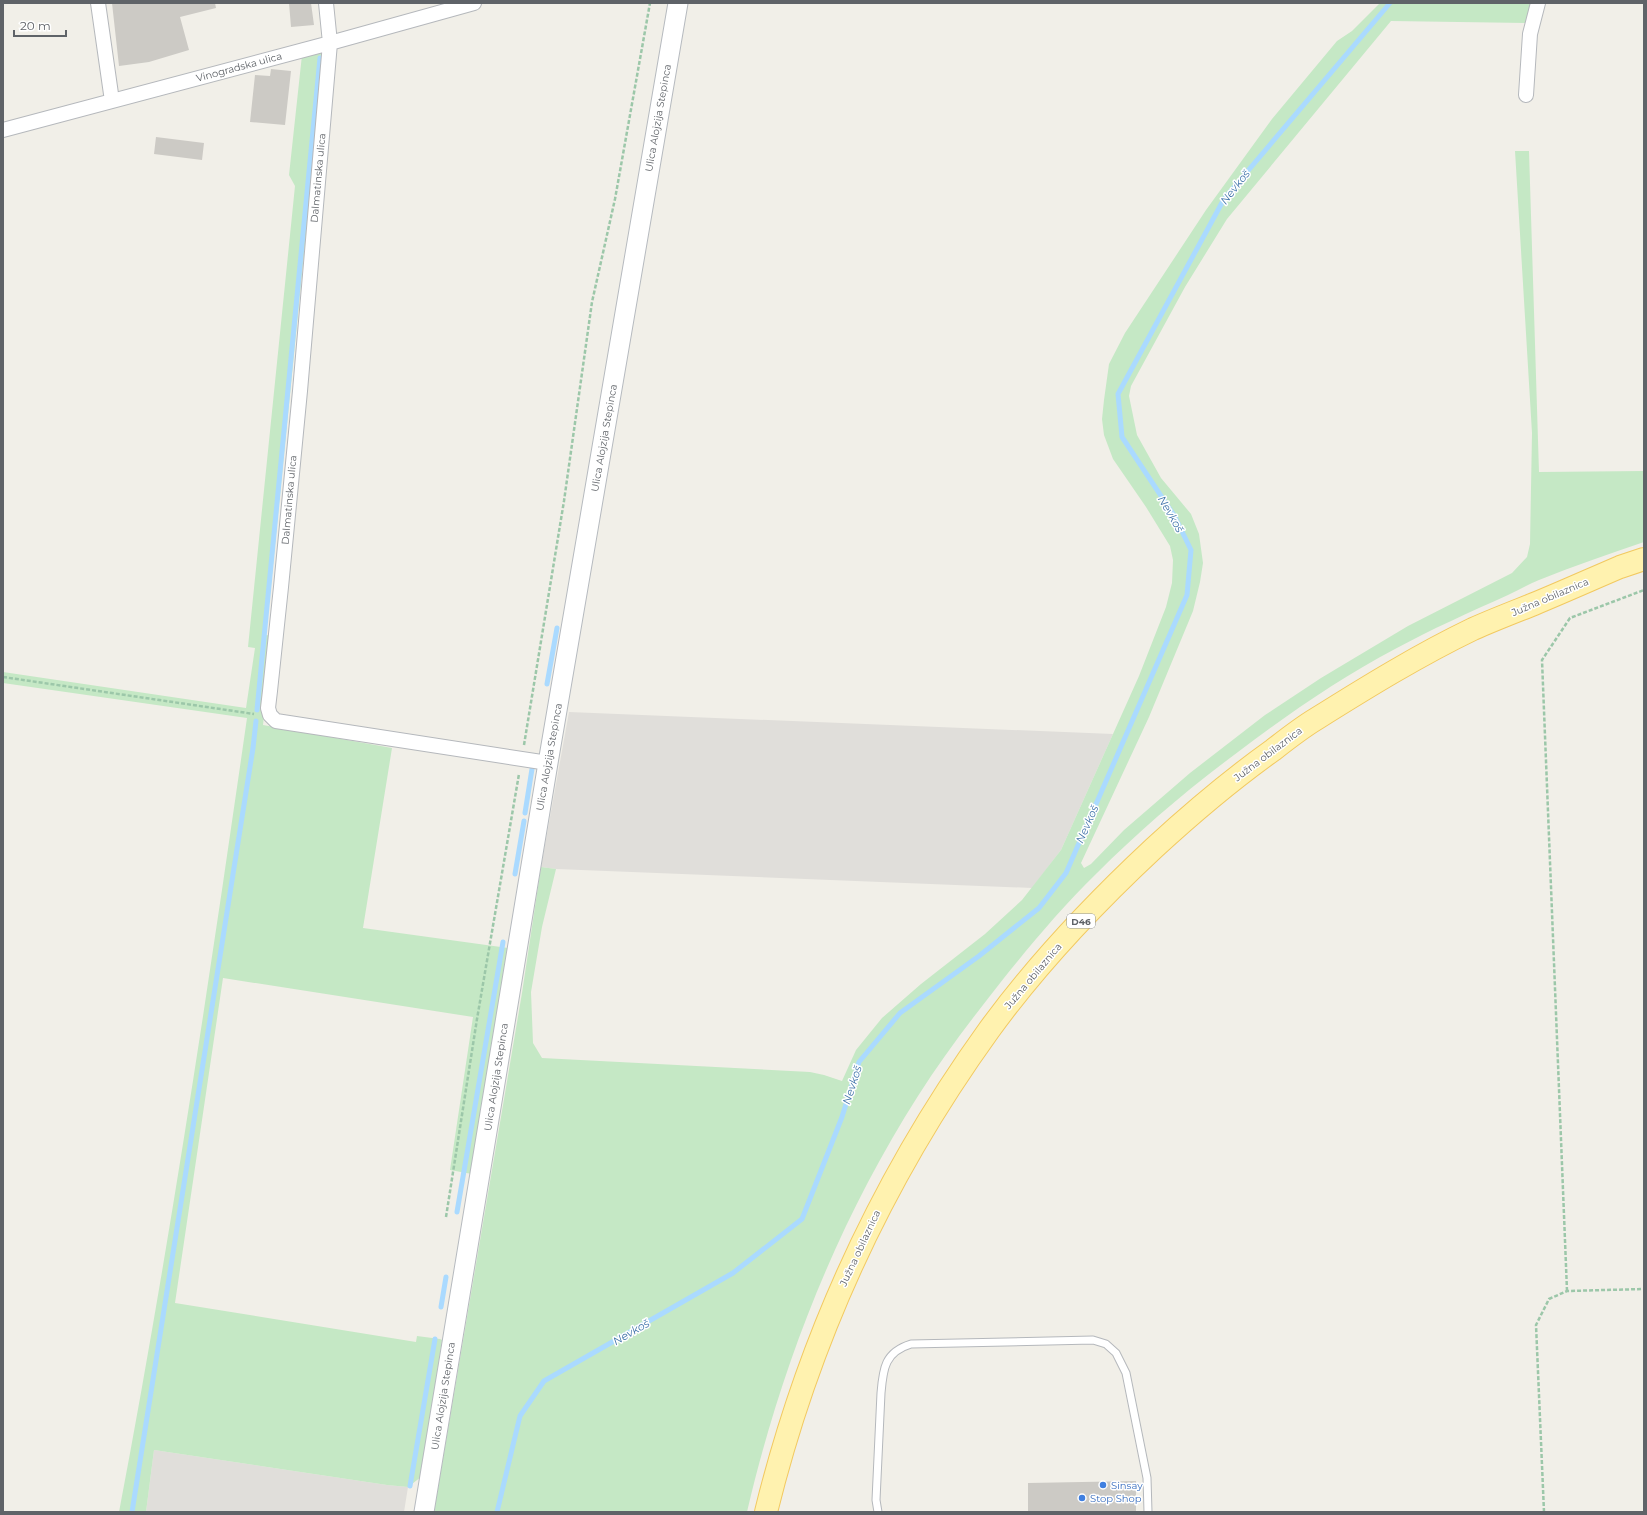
<svg xmlns="http://www.w3.org/2000/svg" width="1647" height="1515" font-family="Montserrat,sans-serif">
<style>
.industrial{fill:#e0deda}
.green{fill:#c5e8c5}
.lines{fill:none;stroke-linecap:round;stroke-linejoin:round}
.stream{stroke:#aadaff;stroke-width:5}
.building{fill:#cccac5}
.service-casing{stroke:#b5b8bc;stroke-width:9}
.minor-casing{stroke:#b5b8bc;stroke-width:16}
.secondary-casing{stroke:#b6babf;stroke-width:21}
.primary-casing{stroke:#f2c960;stroke-width:24}
.path{stroke:#9cc7a9;stroke-width:2.5;stroke-dasharray:4 2;stroke-linecap:butt}
.service{stroke:#fff;stroke-width:7}
.minor{stroke:#fff;stroke-width:14}
.secondary{stroke:#fff;stroke-width:19}
.primary{stroke:#fff2af;stroke-width:22}
.shop-dot{fill:#3f7fe0;stroke:#fff;stroke-width:1.5}
.labels{text-anchor:middle;dominant-baseline:central;stroke-width:3;stroke-linejoin:round;paint-order:stroke}
.shield{fill:#fff;stroke:#8f9295;stroke-width:1}
.shield-label{font-size:9px;font-weight:bold;fill:#5f6368}
.street-label{font-size:10px;fill:#5f6368;stroke:#fff}
.shop-label{font-size:10px;fill:#366cbe;stroke:#fff;text-anchor:start}
.water-label{font-size:11px;font-style:italic;fill:#4174aa;stroke:#fff}
</style>
<rect width="100%" height="100%" fill="#f1efe8"/>
<path class="industrial" d="M 569,712 L 1113,734 L 1061,850 L 1032,888 L 556,869 L 541,867 Z
M 154,1450 L 387,1485 L 408,1487 L 404,1512 L 146,1512 Z"/>
<path class="green" d="M 1380,3 L 1532,3 L 1527,23 L 1391,21 L 1227,219 L 1185,287 L 1131,386 L 1129,396 L 1137,435 L 1161,478 L 1191,514 L 1199,534 L 1203,563 L 1200,582 L 1193,611 L 1149,717 L 1081,863 L 1084,868 L 1091,864 L 1124,830 L 1190,773 L 1265,715 L 1321,678 L 1408,626 L 1512,573 L 1527,557 L 1530,544 L 1532,433 L 1515,151 L 1529,151 L 1539,472 L 1644,471 L 1644,542 C 1609,554 1574,566 1539,580 C 1529,584 1519,590 1508,595 C 1470,612 1432,629 1395,649 C 1340,678 1288,714 1238,752 C 1188,789 1140,830 1096,874 C 1063,906 1033,942 1004,978 C 974,1016 944,1055 918,1096 C 837,1223 781,1366 747,1512 L 434,1512 L 522,993 L 541,867 L 556,869 L 542,927 L 531,992 L 533,1043 L 542,1058 L 810,1072 L 824,1075 L 842,1081 L 856,1050 L 882,1018 L 921,984 L 985,934 L 1022,900 L 1061,850 L 1139,676 L 1166,607 L 1172,583 L 1173,560 L 1170,546 L 1146,507 L 1113,459 L 1104,435 L 1102,419 L 1104,400 L 1109,364 L 1125,333 L 1206,210 L 1272,119 L 1337,41 L 1352,31 Z
M 321,52 L 324,53 L 266,635 L 273,636 L 263,725 L 392,748 L 363,928 L 508,948 L 472,1174 L 450,1170 L 473,1017 L 223,978 L 175,1303 L 416,1342 L 417,1336 L 440,1339 L 442,1340 L 421,1477 L 408,1487 L 387,1485 L 154,1450 L 146,1512 L 119,1512 C 169,1249 209,983 247,718 L 3,683 L 3,672 L 246,708 L 255,648 L 248,647 L 295,186 L 289,175 L 302,55 Z"/>
<g class="lines">
<path class="stream" d="M 547,684 L 557,628
M 257,710 L 320,58
M 525,813 L 532,769
M 515,874 L 524,821
M 457,1212 L 503,942
M 441,1307 L 446,1277
M 410,1486 L 435,1339
M 132,1512 L 253,748 L 256,721
M 497,1512 L 520,1416 L 544,1381 L 733,1273 L 802,1219 L 842,1117 L 859,1062 L 900,1013 L 979,956 L 1039,908 L 1066,873 L 1187,595 L 1191,550 L 1175,517 L 1122,437 L 1118,394 L 1224,199 L 1390,3"/>
</g>
<path class="building" d="M 112,3 L 215,3 L 216,8 L 180,17 L 189,50 L 149,62 L 119,66 Z
M 289,3 L 311,3 L 314,25 L 291,27 Z
M 271,69 L 291,71 L 285,125 L 250,122 L 255,75 L 270,76 Z
M 156,137 L 204,143 L 202,160 L 154,154 Z
M 1136,1481 L 1136,1512 L 1028,1512 L 1028,1483 Z"/>
<g class="lines">
<defs>
<path id="service" d="M 878,1512 L 876,1500 L 881,1393 C 883,1368 885,1352 911,1344 L 1093,1340 L 1106,1344 L 1116,1353 L 1126,1373 L 1147,1478 L 1148,1512"/>
<path id="minor" d="M 98,3 L 112,101
M 326,3 L 330,43 L 300,391 L 281,587 L 270,691 L 268,708 L 270,715 L 276,721 L 548,763
M 1526,95 L 1530,34 L 1538,3
M 3,130 L 330,43 L 474,3"/>
<path id="secondary" d="M 424,1512 L 548,763 L 678,3"/>
<path id="primary" d="M 766,1512 C 809,1337 883,1177 989,1030 C 1037,964 1095,903 1154,848 C 1192,813 1231,780 1273,750 C 1287,739 1301,728 1316,719 C 1367,687 1419,655 1473,629 C 1493,620 1514,612 1534,604 C 1563,592 1592,579 1620,567 L 1644,559"/>
</defs>
<use href="#service" class="service-casing"/>
<use href="#minor" class="minor-casing"/>
<use href="#secondary" class="secondary-casing"/>
<use href="#primary" class="primary-casing"/>
<path class="path" d="M 3,677 L 254,714
M 524,745 L 564,501 L 592,302 L 615,199 L 650,3
M 446,1217 L 477,1019 L 519,774
M 1567,1291 L 1542,660 L 1570,618 L 1644,590
M 1544,1512 L 1536,1325 L 1549,1299 L 1567,1291 L 1644,1289"/>
<use href="#service" class="service"/>
<use href="#minor" class="minor"/>
<use href="#secondary" class="secondary"/>
<use href="#primary" class="primary"/>
</g>
<g class="shop-dot">
<circle cx="1103" cy="1485" r="4"/>
<circle cx="1082" cy="1498" r="4"/>
</g>
<g class="labels">
<rect class="shield" x="1067" y="914" width="28" height="14" rx="3"/>
<g class="shield-label">
<text x="1081" y="921">D46</text>
</g>
<g class="street-label">
<text transform="translate(239 67) rotate(-15)">Vinogradska ulica</text>
<text transform="translate(658 118) rotate(-80)">Ulica Alojzija Stepinca</text>
<text transform="translate(318 178) rotate(-85)">Dalmatinska ulica</text>
<text transform="translate(604 438) rotate(-80)">Ulica Alojzija Stepinca</text>
<text transform="translate(289 500) rotate(-85)">Dalmatinska ulica</text>
<text transform="translate(1550 597) rotate(-23)">Južna obilaznica</text>
<text transform="translate(1268 754) rotate(-37)">Južna obilaznica</text>
<text transform="translate(549 757) rotate(-80)">Ulica Alojzija Stepinca</text>
<text transform="translate(1033 976) rotate(-50)">Južna obilaznica</text>
<text transform="translate(496 1077) rotate(-81)">Ulica Alojzija Stepinca</text>
<text transform="translate(860 1248) rotate(-65)">Južna obilaznica</text>
<text transform="translate(443 1396) rotate(-81)">Ulica Alojzija Stepinca</text>
</g>
<g class="shop-label">
<text x="1111" y="1485">Sinsay</text>
<text x="1090" y="1498">Stop Shop</text>
</g>
<g class="water-label">
<text transform="translate(1235 187) rotate(-52)">Nevkoš</text>
<text transform="translate(1171 514) rotate(60)">Nevkoš</text>
<text transform="translate(1087 824) rotate(-66)">Nevkoš</text>
<text transform="translate(852 1085) rotate(-72)">Nevkoš</text>
<text transform="translate(631 1332) rotate(-30)">Nevkoš</text>
</g>
</g>
<rect width="1647" height="1515" fill="none" stroke="#5f6368" stroke-width="8"/>
<path d="M14 30v6h52v-6" fill="none" stroke="#5f6368" stroke-width="2"/>
<text x="20" y="30" font-size="12" fill="#5f6368" stroke="#ffffff" stroke-width="3" paint-order="stroke">20 m</text>
</svg>
